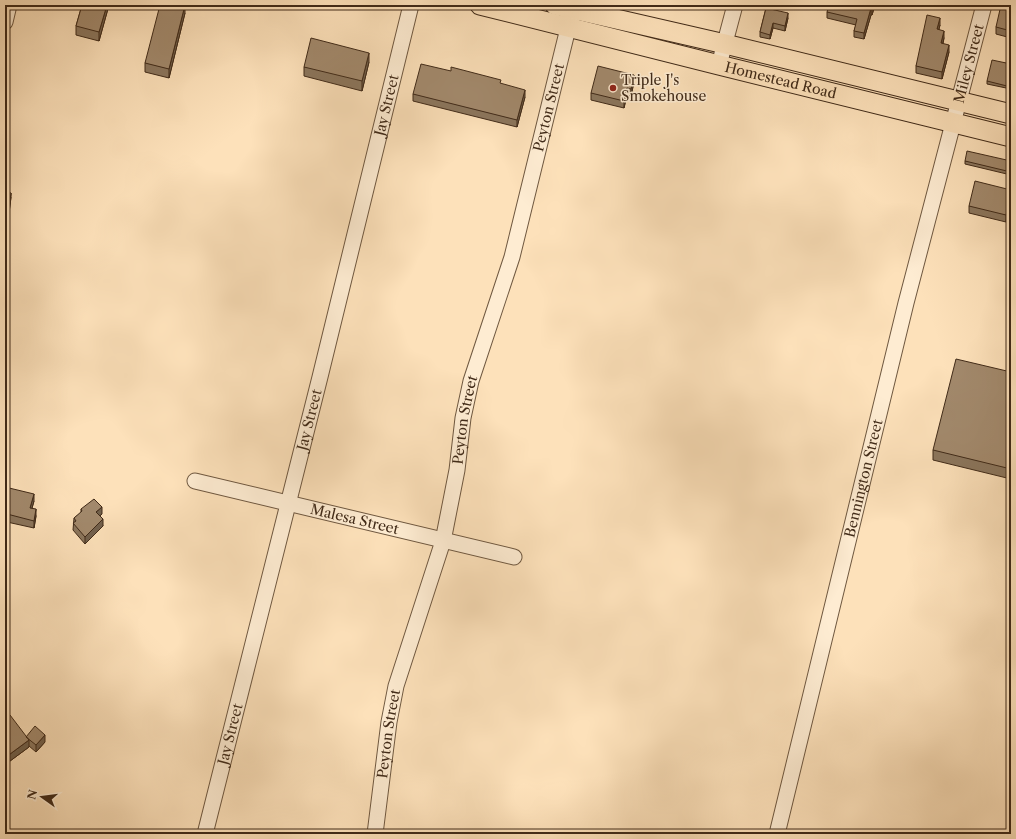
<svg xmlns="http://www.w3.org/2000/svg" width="1016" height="839" font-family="'Libre Caslon Text',serif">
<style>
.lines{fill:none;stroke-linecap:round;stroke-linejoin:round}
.minor-casing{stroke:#6f5840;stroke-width:17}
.major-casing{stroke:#402a18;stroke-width:21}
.minor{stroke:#feecd2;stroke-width:15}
.major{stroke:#fde1ba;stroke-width:19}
.wall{fill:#8b765d;stroke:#402a18}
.shaded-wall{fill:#71604c;stroke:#402a18}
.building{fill:#a2896c;stroke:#402a18}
.poi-dot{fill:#8f2418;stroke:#feecd2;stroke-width:1.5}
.labels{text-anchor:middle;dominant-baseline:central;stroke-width:3;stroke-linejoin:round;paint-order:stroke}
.street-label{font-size:14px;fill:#402a18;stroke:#feecd2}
.poi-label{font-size:14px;fill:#402a18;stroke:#feecd2;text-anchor:start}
</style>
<rect width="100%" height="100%" fill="#fde1ba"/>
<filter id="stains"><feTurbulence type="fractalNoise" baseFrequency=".005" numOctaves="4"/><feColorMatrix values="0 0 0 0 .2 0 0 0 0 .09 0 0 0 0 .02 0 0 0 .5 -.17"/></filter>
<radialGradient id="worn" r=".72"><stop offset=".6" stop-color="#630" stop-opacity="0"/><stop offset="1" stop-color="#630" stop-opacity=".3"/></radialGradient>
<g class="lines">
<defs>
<g id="minor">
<path d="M 5,22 L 9,5"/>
<path d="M 719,65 L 735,5"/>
<path id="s1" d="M 195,481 L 514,557"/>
<path id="s2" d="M 205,834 L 320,377 L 411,5"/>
<path id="s3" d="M 375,834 L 389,722 L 396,686 L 443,541 L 457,470 L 463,418 L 471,381 L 512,257 L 571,16"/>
<path id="s4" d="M 777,834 L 906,303 L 984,5"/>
</g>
<g id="major">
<path id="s5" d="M 480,5 L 719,65 L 1011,137"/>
<path d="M 555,5 L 725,44 L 1011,114"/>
</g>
</defs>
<use href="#minor" class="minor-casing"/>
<use href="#major" class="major-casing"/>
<use href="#minor" class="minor"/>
<use href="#major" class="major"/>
</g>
<path class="wall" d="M 82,5 L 109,5 L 99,41 L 76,35 L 76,26 Z
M 875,5 L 872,15 L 871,15 L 864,39 L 854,37 L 854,31 L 856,25 L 827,18 L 827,12 Z
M 1011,5 L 1011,38 L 996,34 L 996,27 Z
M 766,8 L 788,18 L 785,31 L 773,28 L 770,39 L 760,37 L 760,32 Z
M 185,13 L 169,78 L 145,72 L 145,63 Z
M 940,25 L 939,29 L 944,38 L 943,44 L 949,52 L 942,79 L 916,73 L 916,66 Z
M 369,62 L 362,91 L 304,76 L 304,67 Z
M 1011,64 L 1011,89 L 987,84 L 987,81 Z
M 634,82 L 631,96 L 627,95 L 624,108 L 591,100 L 591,93 Z
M 501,84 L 525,97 L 517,127 L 413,101 L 413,94 Z
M 965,161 L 1011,161 L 1011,175 L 965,164 Z
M 1011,190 L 1006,222 L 969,213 L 969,206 Z
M 5,191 L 11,197 L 9,213 L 5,212 Z
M 1011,372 L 1011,479 L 933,460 L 933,450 Z
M 5,487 L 34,501 L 32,508 L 36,516 L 34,528 L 7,522 Z
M 81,509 L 102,514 L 100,516 L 103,526 L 85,544 L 73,530 L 74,518 L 81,513 Z
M 5,719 L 26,737 L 45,742 L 36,752 L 29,746 L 29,747 L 6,764 L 5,763 Z"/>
<path class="shaded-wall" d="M 107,5 L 109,5 L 99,41 L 99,32 Z
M 185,5 L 185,13 L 169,78 L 169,69 Z
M 874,5 L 875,5 L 872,15 L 872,9 Z
M 871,8 L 871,15 L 864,39 L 864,33 Z
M 788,13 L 788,18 L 785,31 L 785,26 Z
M 940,18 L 940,25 L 937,36 L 937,29 Z
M 773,23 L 773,28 L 770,39 L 770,35 Z
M 944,31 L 944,38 L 941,50 L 941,43 Z
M 949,45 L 949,52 L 942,79 L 942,72 Z
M 369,53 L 369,62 L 362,91 L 362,81 Z
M 634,75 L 634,82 L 631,96 L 631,89 Z
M 627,88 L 627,95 L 624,108 L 624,101 Z
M 525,90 L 525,97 L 517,127 L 517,120 Z
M 11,193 L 11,197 L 9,213 L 9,208 Z
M 1011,195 L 1011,202 L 1006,222 L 1006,215 Z
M 34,494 L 34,501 L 30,515 L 30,508 Z
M 102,507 L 102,514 L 96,519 L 96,512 Z
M 36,509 L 36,516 L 34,528 L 34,521 Z
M 7,514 L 7,522 L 5,531 L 5,524 Z
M 103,519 L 103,526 L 85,544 L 85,537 Z
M 45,735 L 45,742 L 36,752 L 36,745 Z
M 29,740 L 29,747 L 6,764 L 6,757 Z"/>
<path class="building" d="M 82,5 L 107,5 L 99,32 L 76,26 Z
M 160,5 L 185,5 L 169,69 L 145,63 Z
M 829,5 L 874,5 L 872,9 L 871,8 L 864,33 L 854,31 L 857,19 L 827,12 Z
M 1001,5 L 1011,5 L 1011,31 L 996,27 Z
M 766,8 L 788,13 L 785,26 L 773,23 L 770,35 L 760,32 Z
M 927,15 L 940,18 L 937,29 L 944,31 L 941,43 L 949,45 L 942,72 L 916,66 Z
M 311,38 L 369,53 L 362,81 L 304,67 Z
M 992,60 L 1011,64 L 1011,87 L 987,81 Z
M 421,64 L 451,71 L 451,67 L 501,80 L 500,83 L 525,90 L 517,120 L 413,94 Z
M 598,66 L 634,75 L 631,89 L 627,88 L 624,101 L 591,93 Z
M 967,151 L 1011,161 L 1011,172 L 965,161 Z
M 975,181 L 1011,190 L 1011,195 L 1006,215 L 969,206 Z
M 5,191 L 11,193 L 9,208 L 5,207 Z
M 956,359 L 1011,372 L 1011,469 L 933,450 Z
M 5,487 L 34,494 L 30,508 L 36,509 L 34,521 L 7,514 L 5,524 Z
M 94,499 L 102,507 L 96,512 L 103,519 L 85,537 L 73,523 L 76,521 L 74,518 L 82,511 L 81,509 Z
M 10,715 L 29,740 L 6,757 L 5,756 L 5,719 Z
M 35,726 L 45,735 L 36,745 L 26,737 Z"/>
<circle class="poi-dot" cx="613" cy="88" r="4"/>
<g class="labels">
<g class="street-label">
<text stroke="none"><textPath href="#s4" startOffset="794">Miley Street</textPath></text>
<text stroke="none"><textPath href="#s5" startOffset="310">Homestead Road</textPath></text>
<text stroke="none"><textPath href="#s2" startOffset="751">Jay Street</textPath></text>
<text stroke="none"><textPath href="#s3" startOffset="749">Peyton Street</textPath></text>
<text stroke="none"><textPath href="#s2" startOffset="427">Jay Street</textPath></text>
<text stroke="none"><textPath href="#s3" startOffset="425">Peyton Street</textPath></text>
<text stroke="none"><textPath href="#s4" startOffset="366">Bennington Street</textPath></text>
<text stroke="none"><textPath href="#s1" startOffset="164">Malesa Street</textPath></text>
<text stroke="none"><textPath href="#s2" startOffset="103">Jay Street</textPath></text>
<text stroke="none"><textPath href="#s3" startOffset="101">Peyton Street</textPath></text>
</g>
<g class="poi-label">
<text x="621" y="80">Triple J's<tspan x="621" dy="16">Smokehouse</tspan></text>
</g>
</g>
<rect width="1016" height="839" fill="none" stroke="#fde1ba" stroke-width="20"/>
<rect x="6" y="6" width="1004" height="827" fill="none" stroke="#402a18" stroke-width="2"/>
<rect x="10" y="10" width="996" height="819" fill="none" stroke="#402a18"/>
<g transform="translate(42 797) rotate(284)" stroke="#feecd2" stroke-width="3" paint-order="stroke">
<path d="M0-3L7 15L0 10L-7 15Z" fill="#402a18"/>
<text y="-6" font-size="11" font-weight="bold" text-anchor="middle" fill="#402a18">N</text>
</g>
<rect width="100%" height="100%" filter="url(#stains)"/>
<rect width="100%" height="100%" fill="url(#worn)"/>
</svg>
